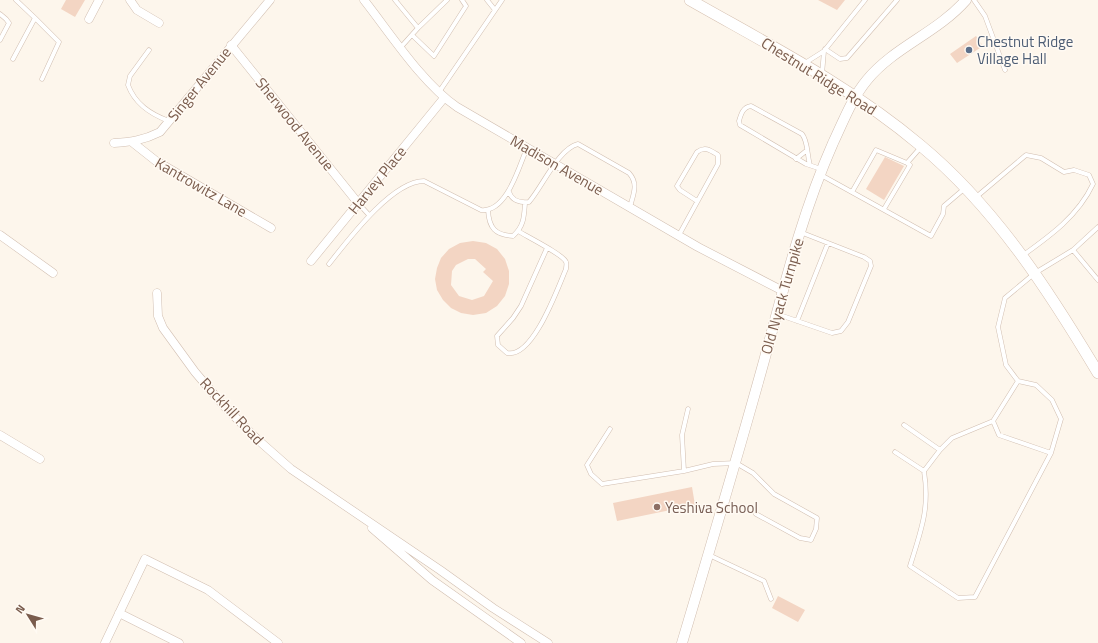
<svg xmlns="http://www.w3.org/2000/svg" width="1098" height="643" font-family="'Titillium Web',sans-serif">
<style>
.building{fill:#f3d5c3;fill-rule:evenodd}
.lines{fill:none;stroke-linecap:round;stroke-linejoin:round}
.service-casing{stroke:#d1beb0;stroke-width:5}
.minor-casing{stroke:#d1beb0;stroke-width:9}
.tertiary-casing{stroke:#d1beb0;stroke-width:11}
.secondary-casing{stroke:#d6c0b0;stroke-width:12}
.service{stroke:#fff;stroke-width:4}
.minor{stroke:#fff;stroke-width:8}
.tertiary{stroke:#fff;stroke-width:10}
.secondary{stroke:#fff;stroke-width:11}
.service-dot{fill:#5c6f8a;stroke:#fffaf3;stroke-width:1.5}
.education-dot{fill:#8d6e63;stroke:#fffaf3;stroke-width:1.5}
.labels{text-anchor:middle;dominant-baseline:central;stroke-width:3;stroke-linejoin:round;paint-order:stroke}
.service-label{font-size:15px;fill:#4e5e75;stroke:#fffaf3;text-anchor:start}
.street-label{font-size:15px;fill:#7a5c4d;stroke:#fffaf3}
.education-label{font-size:15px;fill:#785e54;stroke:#fffaf3;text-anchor:start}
</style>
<rect width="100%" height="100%" fill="#fdf6ec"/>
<path class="building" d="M 66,0 L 85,0 L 75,17 L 61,9 Z
M 818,0 L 845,0 L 837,10 Z
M 976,36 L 983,46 L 957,63 L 950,54 Z
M 885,157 L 904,166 L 884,200 L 866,189 Z
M 473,241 L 486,243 L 497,249 L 505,259 L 509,271 L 509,284 L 505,296 L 497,306 L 486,313 L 473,315 L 461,313 L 451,308 L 443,300 L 437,290 L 435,279 L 437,268 L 441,258 L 449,249 L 460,243 ZM 468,259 L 475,259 L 486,269 L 483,272 L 493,281 L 484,296 L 472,300 L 459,296 L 451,285 L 452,271 L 456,265 Z
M 692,487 L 695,505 L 617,521 L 613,503 Z
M 778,596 L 805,610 L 798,622 L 772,608 Z"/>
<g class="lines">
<defs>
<path id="service" d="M 395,0 L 418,28 L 447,0
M 487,0 L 495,10
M 974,0 L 985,16 L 1005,70
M 0,14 L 6,19 L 9,23 L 0,40
M 35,18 L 59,42 L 42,79
M 412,35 L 434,56 L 466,6 L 462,0
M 401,47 L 418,28
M 825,49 L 840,59 L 847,58 L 897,0
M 149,50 L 130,76 L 128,85 C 135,104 150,114 169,121
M 13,59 L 35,18 L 16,0
M 805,63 L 824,51 L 865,0
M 822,74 L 824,51
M 439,92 L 502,0
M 796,159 L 806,151
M 810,165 C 807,155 808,141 802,134 L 751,106 C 743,107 741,114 739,121 L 740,125 L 806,164 L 821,169
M 821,175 L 931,236 L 943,214 L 944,206 L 964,189
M 509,192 C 512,201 521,203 529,202 C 543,186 558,149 578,144 L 629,173 C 639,184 633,195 630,207
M 852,192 L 876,150 L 907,163 L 921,147
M 975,198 L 1026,155 L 1041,158 L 1064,172 L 1074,170 L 1089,175 L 1093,184 C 1078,216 1050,236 1022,256
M 358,203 L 369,215
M 884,209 L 910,165 L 907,163
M 488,210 C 489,228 495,235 513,236 C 524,226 524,217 525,203
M 1098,227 L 1073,250 L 1098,280
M 518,231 C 526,236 564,255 566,262 C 567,264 566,266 566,269 C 558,287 533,359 507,353 L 498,345 L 497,336 L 513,318 L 521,306 L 547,248
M 679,235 L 718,164 L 718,155 C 710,150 705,146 697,152 L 677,186 L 680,190 L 697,201
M 329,264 C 348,240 392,181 424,181 L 481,210 C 507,213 519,166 527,148
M 777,314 L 832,333 L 841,331 L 848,322 L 871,266 L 870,261 L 864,257 L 800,232
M 797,321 L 828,243
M 993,421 L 999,435 L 1051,453
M 904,425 L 940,450 L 952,438 L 993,421 L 1018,381 L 1006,365 L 998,327 L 1005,298 L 1035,273 L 1073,250
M 610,429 L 587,465 L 591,474 L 602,484 L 684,471 L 713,464 L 736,463 L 753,473 L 774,494 L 817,518 L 816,529 L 811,540 L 800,538 L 756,514
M 895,452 L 924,471 L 940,450
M 684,471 L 682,435 L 688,409
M 924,471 C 930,509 921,530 910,566 L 958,598 L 975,597 L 1051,453 L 1061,419 L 1052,400 L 1036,385 L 1018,381
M 709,555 L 764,581 L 771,599"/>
<path id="minor" d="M 130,0 L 137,10 L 159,23
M 364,0 C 390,33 422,83 457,107 L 698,247 L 783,291
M 89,19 L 99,0
M 231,45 L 358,203
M 132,142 L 156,161 L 271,228
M 114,143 C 131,142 144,140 160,132 L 270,0
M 0,235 L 53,273
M 311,261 L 444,98
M 157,293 L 158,316 L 163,328 L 195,372 L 224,406 L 257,439 L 291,469 L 440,570 L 493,608 L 548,643
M 0,435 L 40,459
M 372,528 L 432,580 L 521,643
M 119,613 L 179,643
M 105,643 L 145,559 L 208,590 L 278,643"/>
<path id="tertiary" d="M 682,643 C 710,549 738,455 764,361 C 784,287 802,213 833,143 C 843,122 852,98 867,80 C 894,47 937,33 966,0"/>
<path id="secondary" d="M 690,0 C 769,45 850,86 920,145 C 995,207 1049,291 1098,373"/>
</defs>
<use href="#service" class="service-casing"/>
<use href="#minor" class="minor-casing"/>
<use href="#tertiary" class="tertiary-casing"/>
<use href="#secondary" class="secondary-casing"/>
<use href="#service" class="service"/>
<use href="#minor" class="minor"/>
<use href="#tertiary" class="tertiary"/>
<use href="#secondary" class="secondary"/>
</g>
<circle class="service-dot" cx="969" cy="50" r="4"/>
<circle class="education-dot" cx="657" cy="507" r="4"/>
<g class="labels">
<g class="service-label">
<text x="977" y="41">Chestnut Ridge<tspan x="977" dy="17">Village Hall</tspan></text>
</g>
<g class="street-label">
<text transform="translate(819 76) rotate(32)">Chestnut Ridge Road</text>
<text transform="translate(199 84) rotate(-51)">Singer Avenue</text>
<text transform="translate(295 124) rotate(51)">Sherwood Avenue</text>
<text transform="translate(557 165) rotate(30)">Madison Avenue</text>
<text transform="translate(377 180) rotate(-51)">Harvey Place</text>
<text transform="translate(201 187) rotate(30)">Kantrowitz Lane</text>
<text transform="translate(782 296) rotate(-74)">Old Nyack Turnpike</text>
<text transform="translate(232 411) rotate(47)">Rockhill Road</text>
</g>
<g class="education-label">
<text x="665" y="507">Yeshiva School</text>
</g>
</g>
<g transform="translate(28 615) rotate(307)" stroke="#fffaf3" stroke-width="3" paint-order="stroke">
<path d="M0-3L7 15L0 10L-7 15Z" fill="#7a5c4d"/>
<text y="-6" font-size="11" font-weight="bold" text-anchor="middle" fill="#7a5c4d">N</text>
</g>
</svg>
